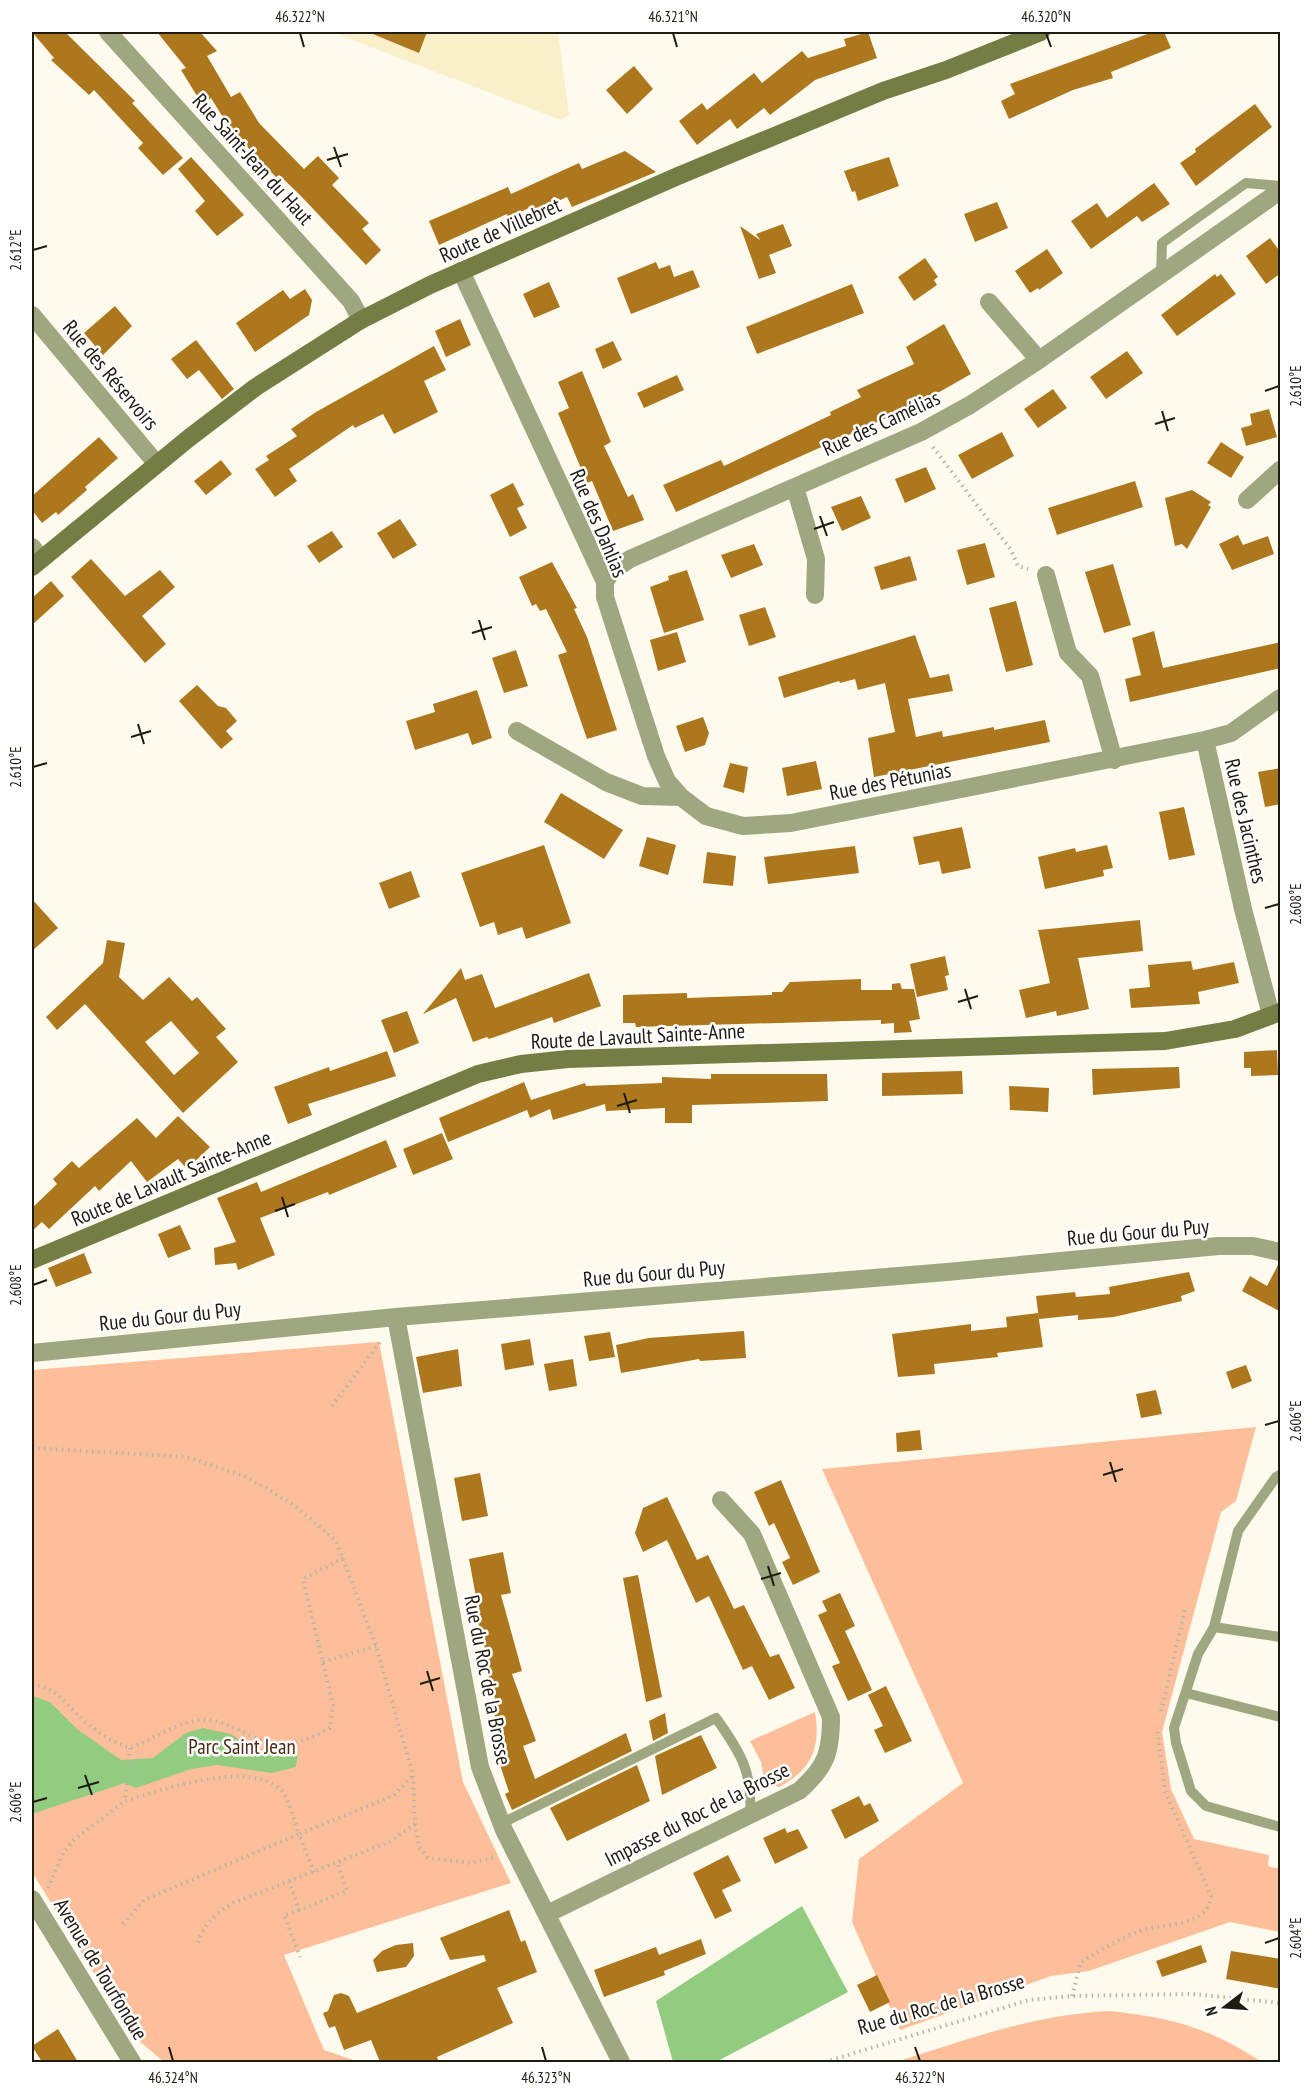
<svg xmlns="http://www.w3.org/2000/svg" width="1312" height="2094" font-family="'PT Sans Narrow',sans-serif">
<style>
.built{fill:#f9efc8}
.green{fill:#fdbf9a}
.water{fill:#92cc81}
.building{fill:#ad771e;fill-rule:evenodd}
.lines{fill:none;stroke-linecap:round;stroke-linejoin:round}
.path{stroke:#b7b4a8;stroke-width:4;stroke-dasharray:1.5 4.5;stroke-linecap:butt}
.lane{stroke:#9fa781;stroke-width:10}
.street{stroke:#9fa781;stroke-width:18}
.secondary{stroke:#747e44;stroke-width:18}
.ticks{fill:none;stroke:#1e1b10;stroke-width:2}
.labels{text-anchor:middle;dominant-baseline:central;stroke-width:5;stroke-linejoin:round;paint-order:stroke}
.street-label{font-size:21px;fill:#1e1b10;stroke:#fff}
.park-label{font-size:21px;fill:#4c2b15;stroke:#fff}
.neatline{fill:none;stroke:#1e1b10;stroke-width:2}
.ticks-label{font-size:15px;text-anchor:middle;fill:#1e1b10}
</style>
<rect width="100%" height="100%" fill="#fefbee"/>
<path class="built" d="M 332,32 L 558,32 L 569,115 L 561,120 Z"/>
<path class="green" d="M 379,1342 L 463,1782 L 511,1883 L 284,1955 L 324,2050 L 359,2062 L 164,2062 L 131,2034 L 32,1872 L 32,1370 Z
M 1256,1427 L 1236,1501 L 1221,1512 L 1162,1732 L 1171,1789 L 1194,1839 L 1269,1855 L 1268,1866 L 1280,1869 L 1280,1932 L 1230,1922 L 1089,1971 L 1051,1976 L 900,2030 L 852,1922 L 859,1859 L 963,1783 L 822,1469 Z
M 815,1712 C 821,1747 812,1770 779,1787 L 765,1783 L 761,1762 L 750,1741 Z
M 1109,2011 C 1174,2018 1207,2027 1262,2062 L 896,2062 C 968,2039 1033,2015 1109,2011 Z"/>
<path class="water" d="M 33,1696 L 50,1702 L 77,1729 L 121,1760 L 153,1758 L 186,1733 L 203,1728 L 231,1734 L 249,1747 L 279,1755 L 298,1754 L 296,1767 L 272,1773 L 217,1765 L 191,1769 L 136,1788 L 125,1783 L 32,1814 Z
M 802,1906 L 848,1992 L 716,2062 L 673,2062 L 656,2001 Z"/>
<path class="building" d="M 32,32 L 65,32 L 135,101 L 132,103 L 183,158 L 163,175 L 138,148 L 143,143 L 94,90 L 89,95 L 51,60 L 54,58 Z
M 157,32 L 200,32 L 217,51 L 207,56 L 231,97 L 240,92 L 259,123 L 304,169 L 318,156 L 339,178 L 332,185 L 369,223 L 362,229 L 381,250 L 366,265 L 300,195 L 279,175 L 276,177 L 265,166 L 229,127 L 211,98 L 202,104 L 181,70 L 186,68 Z
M 368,32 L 427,32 L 419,53 Z
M 868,32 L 877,58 L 815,80 L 770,115 L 764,108 L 737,129 L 730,119 L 697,145 L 679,121 L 702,103 L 707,110 L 754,73 L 762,83 L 802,51 L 808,58 L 846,46 L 844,39 Z
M 1153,32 L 1164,32 L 1171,48 L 1111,72 L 1113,78 L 1073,90 L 1009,119 L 1001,101 L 1015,94 L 1010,84 Z
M 634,66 L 653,89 L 627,114 L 606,90 Z
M 1255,104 L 1272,127 L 1196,186 L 1180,163 L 1196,152 L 1195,149 Z
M 625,151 L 656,172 L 572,207 L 567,197 L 536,211 L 533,206 L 508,218 L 507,214 L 439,245 L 429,221 L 508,187 L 511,194 L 579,163 L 582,169 Z
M 191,157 L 244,215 L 217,236 L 195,211 L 205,201 L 178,169 Z
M 889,157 L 899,186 L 858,201 L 855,191 L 852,192 L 844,171 Z
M 1154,183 L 1170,204 L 1142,222 L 1137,216 L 1091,249 L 1071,221 L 1097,203 L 1107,218 Z
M 997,202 L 1008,228 L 975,242 L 964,214 Z
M 783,224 L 792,246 L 769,255 L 776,273 L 759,279 L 740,226 L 760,240 L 756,234 Z
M 1270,238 L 1281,253 L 1281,273 L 1266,284 L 1246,256 Z
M 1047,249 L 1063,273 L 1039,290 L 1038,288 L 1030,293 L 1015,271 Z
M 925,258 L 938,277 L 934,280 L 937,285 L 914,301 L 898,277 Z
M 656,262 L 659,269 L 670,265 L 674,277 L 693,270 L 700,287 L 631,314 L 617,278 Z
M 1215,274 L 1217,277 L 1221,274 L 1236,294 L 1177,336 L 1161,315 Z
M 549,282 L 560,307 L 534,318 L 523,294 Z
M 852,284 L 864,313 L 757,354 L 746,327 Z
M 305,289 L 312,300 L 309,315 L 255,352 L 236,323 L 283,290 L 290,299 Z
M 115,306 L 132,326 L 103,355 L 84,333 Z
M 460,319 L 471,345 L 446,357 L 435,331 Z
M 944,324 L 971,374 L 920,403 L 676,512 L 663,485 L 721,460 L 724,466 L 831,415 L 830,412 L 861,397 L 857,390 L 914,364 L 906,347 Z
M 196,340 L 234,389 L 222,399 L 199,370 L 187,379 L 171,359 Z
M 613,341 L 622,360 L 603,369 L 595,349 Z
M 434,346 L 446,370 L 424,381 L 438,412 L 394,434 L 383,414 L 355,428 L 353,425 L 289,469 L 297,481 L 275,497 L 255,469 L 269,460 L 266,456 L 297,436 L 291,429 L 316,412 Z
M 1127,351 L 1143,373 L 1106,399 L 1090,377 Z
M 582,371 L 611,442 L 604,446 L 628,497 L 633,494 L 644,520 L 613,531 L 592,481 L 587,483 L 558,413 L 569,408 L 558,382 Z
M 677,375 L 684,390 L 644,408 L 637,393 Z
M 1053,389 L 1067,408 L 1038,428 L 1024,409 Z
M 1269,409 L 1277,437 L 1246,446 L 1241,428 L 1252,425 L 1250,414 Z
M 1002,432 L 1014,456 L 972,479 L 958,455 Z
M 99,437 L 118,458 L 85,487 L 87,490 L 58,515 L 56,512 L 42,523 L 32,510 L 32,496 Z
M 1221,442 L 1244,457 L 1231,478 L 1207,463 Z
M 221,460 L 232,474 L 206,495 L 194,481 Z
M 926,467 L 936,489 L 905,503 L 895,479 Z
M 1135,481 L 1143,507 L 1057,535 L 1048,508 Z
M 513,483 L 524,505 L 517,508 L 527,528 L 510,537 L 490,495 Z
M 1192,490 L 1211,502 L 1208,505 L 1211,507 L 1187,549 L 1182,544 L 1175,546 L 1165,498 Z
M 861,496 L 871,518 L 842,531 L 831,507 Z
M 400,519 L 417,545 L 393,559 L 377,533 Z
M 332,531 L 343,547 L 319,563 L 307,546 Z
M 1238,535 L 1243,545 L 1268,536 L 1274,554 L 1232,570 L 1219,544 Z
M 985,543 L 995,577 L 967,585 L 957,550 Z
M 754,544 L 763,565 L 731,578 L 721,555 Z
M 910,556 L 917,580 L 881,590 L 874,567 Z
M 91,559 L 125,596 L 160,570 L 175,587 L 142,616 L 166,644 L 145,663 L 71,577 Z
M 552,562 L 577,608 L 574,609 L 587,637 L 617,730 L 587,739 L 558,655 L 567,652 L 546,609 L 540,611 L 536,604 L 532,606 L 519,577 Z
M 1113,564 L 1131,625 L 1104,633 L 1085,572 Z
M 687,570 L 704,620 L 664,633 L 650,587 L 669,580 L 668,576 Z
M 51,581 L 64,596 L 32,625 L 32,598 Z
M 1016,601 L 1033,665 L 1006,672 L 989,608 Z
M 765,607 L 776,637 L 749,646 L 739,615 Z
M 1154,631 L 1163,668 L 1281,642 L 1281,668 L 1130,702 L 1125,679 L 1141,675 L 1132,638 Z
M 677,632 L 686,662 L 658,671 L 650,640 Z
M 915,635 L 930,678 L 949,674 L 953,691 L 908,699 L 916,737 L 942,731 L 943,737 L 994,727 L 994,730 L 1045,720 L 1050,742 L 874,777 L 868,738 L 895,732 L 885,683 L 858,690 L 855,679 L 840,683 L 839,681 L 784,698 L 778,677 Z
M 516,650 L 528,686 L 504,693 L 492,658 Z
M 197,685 L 218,706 L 226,708 L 237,721 L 226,731 L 233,739 L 221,749 L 179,701 Z
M 477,690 L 492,738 L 472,745 L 468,733 L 415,750 L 406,721 L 435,712 L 433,704 Z
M 703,717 L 709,733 L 705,745 L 685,752 L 676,726 Z
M 816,761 L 822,789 L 787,796 L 782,768 Z
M 730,763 L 748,767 L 744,793 L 723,787 Z
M 1281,768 L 1281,804 L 1265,807 L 1258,772 Z
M 561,793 L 623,830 L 604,859 L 544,822 Z
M 1184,807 L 1195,855 L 1169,860 L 1159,812 Z
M 962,827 L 971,868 L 942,874 L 939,861 L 919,865 L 913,837 Z
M 647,837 L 676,845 L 668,875 L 639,866 Z
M 544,845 L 571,923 L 526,939 L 522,927 L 498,935 L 494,922 L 480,927 L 461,873 Z
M 1107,845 L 1113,868 L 1103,870 L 1104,876 L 1045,889 L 1038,857 L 1075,848 L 1076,852 Z
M 855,846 L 859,873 L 768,884 L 764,857 Z
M 707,852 L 736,856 L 733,886 L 703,883 Z
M 411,871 L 420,897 L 389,909 L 379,883 Z
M 32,899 L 58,928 L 32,951 Z
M 1140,920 L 1143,951 L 1078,958 L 1089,1009 L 1057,1016 L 1056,1011 L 1026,1018 L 1019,990 L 1050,983 L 1038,930 Z
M 107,940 L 125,943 L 119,977 L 143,1000 L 169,977 L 192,1001 L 197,997 L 226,1029 L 216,1037 L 238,1062 L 183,1113 L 85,1004 L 57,1030 L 46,1017 L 103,963 ZM 171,1021 L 199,1053 L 174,1075 L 145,1042 Z
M 945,956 L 949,975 L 945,976 L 948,990 L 917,997 L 910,964 Z
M 1191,961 L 1193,970 L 1234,962 L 1239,983 L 1198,992 L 1200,1004 L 1131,1008 L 1129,989 L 1150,987 L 1148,965 Z
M 461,968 L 465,980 L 482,974 L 495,1008 L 589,973 L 601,1006 L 554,1023 L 552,1017 L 489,1039 L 487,1037 L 473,1042 L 456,998 L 423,1014 Z
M 861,979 L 861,990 L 892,990 L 892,984 L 900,983 L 902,989 L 914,989 L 920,1019 L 909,1021 L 912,1032 L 894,1033 L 894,1023 L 881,1024 L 881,1020 L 636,1027 L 635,1023 L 623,1023 L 623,995 L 687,993 L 687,998 L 772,995 L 772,992 L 782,992 L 790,982 Z
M 407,1011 L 419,1043 L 394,1053 L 381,1020 Z
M 1277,1050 L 1278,1075 L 1251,1076 L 1251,1068 L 1244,1068 L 1244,1052 Z
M 387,1051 L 396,1076 L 308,1104 L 312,1115 L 288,1124 L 274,1087 L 329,1067 L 330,1071 Z
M 1179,1067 L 1180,1088 L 1093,1095 L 1092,1069 Z
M 962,1071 L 963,1094 L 882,1096 L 882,1073 Z
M 711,1074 L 827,1074 L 828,1101 L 692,1105 L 692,1123 L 665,1123 L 665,1108 L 606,1111 L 605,1104 L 553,1120 L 550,1109 L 530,1118 L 527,1110 L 448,1142 L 439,1118 L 524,1082 L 531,1100 L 585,1083 L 586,1086 L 662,1083 L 662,1077 L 711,1079 Z
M 1009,1086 L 1049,1088 L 1048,1112 L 1010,1110 Z
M 178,1116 L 210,1147 L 187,1169 L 178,1159 L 147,1182 L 131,1161 L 99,1191 L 95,1186 L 49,1229 L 42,1222 L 32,1231 L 32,1208 L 57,1184 L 53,1179 L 72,1161 L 79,1168 L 137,1118 L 156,1138 Z
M 442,1133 L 453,1159 L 413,1175 L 403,1149 Z
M 386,1140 L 397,1167 L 329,1195 L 328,1192 L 260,1218 L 275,1255 L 238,1270 L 236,1263 L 215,1265 L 214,1248 L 236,1242 L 217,1198 L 257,1182 L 261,1192 Z
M 180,1225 L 191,1249 L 168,1258 L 158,1234 Z
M 84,1253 L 92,1273 L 56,1287 L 48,1268 Z
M 1279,1263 L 1281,1263 L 1281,1312 L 1242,1291 L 1250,1276 L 1267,1286 Z
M 1189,1272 L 1195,1291 L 1181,1296 L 1182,1301 L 1114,1317 L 1078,1320 L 1078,1315 L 1039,1319 L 1036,1296 L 1075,1292 L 1076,1297 L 1110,1294 L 1109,1287 Z
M 1038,1313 L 1043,1347 L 997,1353 L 998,1357 L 934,1364 L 935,1374 L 898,1377 L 892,1334 L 971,1324 L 971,1331 L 1007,1327 L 1006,1317 Z
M 744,1331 L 746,1358 L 700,1361 L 699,1359 L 621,1373 L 616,1345 L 649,1338 Z
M 610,1332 L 615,1357 L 589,1361 L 584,1336 Z
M 530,1339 L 534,1365 L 505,1370 L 501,1344 Z
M 458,1349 L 462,1386 L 423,1393 L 416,1357 Z
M 573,1359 L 577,1386 L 549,1391 L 544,1364 Z
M 1246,1365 L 1252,1381 L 1232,1389 L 1226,1372 Z
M 1156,1390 L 1162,1414 L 1141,1418 L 1136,1394 Z
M 920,1430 L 922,1450 L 897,1452 L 896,1433 Z
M 480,1473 L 488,1516 L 462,1521 L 454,1478 Z
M 781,1480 L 820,1572 L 793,1585 L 782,1562 L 790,1558 L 774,1523 L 769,1526 L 754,1492 Z
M 667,1497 L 697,1560 L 708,1555 L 734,1609 L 744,1605 L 770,1657 L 779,1654 L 795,1688 L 769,1700 L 752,1666 L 743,1670 L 709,1596 L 696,1603 L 667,1540 L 643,1552 L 635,1533 L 643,1508 Z
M 503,1552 L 511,1593 L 501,1595 L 522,1671 L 512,1674 L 536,1741 L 523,1746 L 535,1779 L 626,1733 L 632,1751 L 512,1810 L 505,1794 L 509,1792 L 493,1744 L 502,1740 L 491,1704 L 496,1702 L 481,1650 L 485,1649 L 476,1614 L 479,1613 L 469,1559 Z
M 638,1575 L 662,1697 L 646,1702 L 623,1578 Z
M 840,1593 L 855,1626 L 845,1631 L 872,1690 L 848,1701 L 832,1666 L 840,1663 L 818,1615 L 827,1611 L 822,1601 Z
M 886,1686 L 912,1741 L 885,1753 L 874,1730 L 883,1726 L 868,1695 Z
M 665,1713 L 668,1733 L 653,1741 L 649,1721 Z
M 701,1735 L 717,1768 L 662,1795 L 655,1756 Z
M 637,1765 L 650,1801 L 567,1841 L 550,1808 Z
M 859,1796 L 864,1806 L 870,1803 L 879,1821 L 845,1839 L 831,1810 Z
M 785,1828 L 787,1833 L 798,1829 L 808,1848 L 775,1864 L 763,1838 Z
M 728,1855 L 741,1881 L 722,1890 L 732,1911 L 715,1919 L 693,1873 Z
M 509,1910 L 521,1942 L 525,1940 L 537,1972 L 497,1988 L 513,2023 L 437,2057 L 439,2062 L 380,2062 L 371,2040 L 344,2050 L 335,2026 L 329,2028 L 323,2013 L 328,2011 L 334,1995 L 341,1993 L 349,1996 L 357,2013 L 486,1961 L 484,1955 L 450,1960 L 440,1938 Z
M 701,1939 L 706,1954 L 664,1971 L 665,1975 L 604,1997 L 594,1970 L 656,1947 L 659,1955 Z
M 413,1943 L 414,1956 L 406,1967 L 377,1972 L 373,1960 L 382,1951 L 396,1945 Z
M 1201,1945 L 1207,1962 L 1162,1977 L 1156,1961 Z
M 1231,1951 L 1281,1959 L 1281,1989 L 1226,1979 Z
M 877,1975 L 890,2002 L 870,2012 L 857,1985 Z
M 58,2029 L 78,2062 L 42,2062 L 32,2046 Z"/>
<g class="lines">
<path class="path" d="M 933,447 L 1011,550 L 1018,566 L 1028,569
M 332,1406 L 381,1341
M 32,1448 L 187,1457 L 247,1477 L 294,1505 L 336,1541 L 376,1646 L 413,1775 L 415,1824 L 389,1842 L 233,1903 C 214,1914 204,1924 197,1945
M 323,1662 L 376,1646
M 32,1685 C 54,1686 63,1701 78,1715 C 91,1728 112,1743 130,1748 C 153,1740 179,1720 203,1720 C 222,1720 235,1728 251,1736 C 279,1749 305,1743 330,1728 L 333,1705 L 303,1579 L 343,1558
M 1161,1711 L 1185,1610
M 130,1748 L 125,1801 C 162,1790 251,1758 282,1791 C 290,1801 294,1822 299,1834 L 393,1796 L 412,1776
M 415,1824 L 419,1847 L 428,1858 L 471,1863 L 496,1857
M 289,1881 L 299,1910 L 347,1891 L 337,1862
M 48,1888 L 63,1853 L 74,1840 L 125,1801
M 299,1910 L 284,1915 L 300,1957
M 123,1924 L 144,1900 L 299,1834 L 314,1872
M 1072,1996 L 1081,1962 C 1098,1952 1115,1941 1134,1933 C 1158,1922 1207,1930 1211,1896 L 1165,1791 L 1157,1727
M 825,2062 L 1029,2000 L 1072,1996 L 1193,1994 L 1280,2003"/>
<path class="lane" d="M 1161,275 L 1162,243 L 1246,183 L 1280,186
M 1280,1475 L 1276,1477 L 1238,1531 L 1214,1627 L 1198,1654 L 1174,1728 L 1176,1743 L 1191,1791 L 1206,1806 L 1280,1827
M 1214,1627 L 1280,1637
M 1186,1693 L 1280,1717
M 502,1823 L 716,1718 C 740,1752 753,1771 750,1815"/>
<path class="street" d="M 108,32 L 351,301 L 361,320
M 461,271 L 605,582 L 605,597 L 656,756 L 667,781 L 681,797
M 989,302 L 1039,360
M 32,315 L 156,463
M 795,487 L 816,559 L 815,595
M 1247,500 L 1280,470
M 32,547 L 41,559
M 1046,575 L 1068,653 L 1090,676 L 1114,760
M 605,582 L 612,571 L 630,559 L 921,432 L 970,405 L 1039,360 L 1280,191
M 517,731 L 606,782 L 642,796 L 681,797 L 706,816 L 743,826 L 791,823 L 1205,740 L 1231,733 L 1280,698
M 1205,740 L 1243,909 L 1271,1015
M 396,1317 L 480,1767 L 504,1830 L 621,2062
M 32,1353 L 396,1317 L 947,1272 L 1218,1246 L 1253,1246 L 1280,1252
M 32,1899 L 132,2062
M 547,1914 L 799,1791 C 826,1767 831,1753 831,1717 L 752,1534 L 721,1500"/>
<path class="secondary" d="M 32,567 L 189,438 L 256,387 L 361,320 L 430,285 L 678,176 L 883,91 L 946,70 L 1041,32
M 32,1260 L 478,1074 L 521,1064 L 568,1059 L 1165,1041 L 1235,1029 L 1280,1012"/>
</g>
<path class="ticks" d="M 300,33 L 304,47M 673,33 L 677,47M 1046,33 L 1051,47M 334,147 L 341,167M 327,160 L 348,154M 33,250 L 47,246M 1265,391 L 1279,386M 1162,411 L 1168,431M 1155,424 L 1175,418M 820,516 L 827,536M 814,529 L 834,522M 479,620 L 485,640M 472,633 L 492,627M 138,724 L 144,744M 131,737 L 151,731M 33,767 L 47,763M 1265,908 L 1279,904M 965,989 L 971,1009M 958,1002 L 978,996M 624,1093 L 630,1113M 617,1106 L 637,1100M 282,1197 L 288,1217M 275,1211 L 295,1204M 33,1285 L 47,1280M 1265,1425 L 1279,1421M 1110,1462 L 1116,1482M 1103,1475 L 1123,1469M 768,1566 L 774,1586M 761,1579 L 781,1573M 427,1671 L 433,1691M 420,1684 L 440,1678M 85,1775 L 92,1795M 78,1788 L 99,1782M 33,1802 L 47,1798M 1265,1943 L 1279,1938M 169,2047 L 173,2061M 542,2047 L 546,2061M 915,2047 L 920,2061"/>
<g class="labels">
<g class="street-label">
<text transform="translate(253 159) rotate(48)">Rue Saint-Jean du Haut</text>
<text transform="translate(500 230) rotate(-24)">Route de Villebret</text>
<text transform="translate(111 375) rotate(50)">Rue des Réservoirs</text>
<text transform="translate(881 423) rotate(-25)">Rue des Camélias</text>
<text transform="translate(599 523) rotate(67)">Rue des Dahlias</text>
<text transform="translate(890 781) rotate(-11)">Rue des Pétunias</text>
<text transform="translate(1246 821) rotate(77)">Rue des Jacinthes</text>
<text transform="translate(638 1036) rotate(-3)">Route de Lavault Sainte-Anne</text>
<text transform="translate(171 1178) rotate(-23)">Route de Lavault Sainte-Anne</text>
<text transform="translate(1138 1232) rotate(-5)">Rue du Gour du Puy</text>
<text transform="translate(654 1273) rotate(-5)">Rue du Gour du Puy</text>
<text transform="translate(170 1316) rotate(-6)">Rue du Gour du Puy</text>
<text transform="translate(488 1680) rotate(79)">Rue du Roc de la Brosse</text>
<text transform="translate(697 1814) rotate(-27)">Impasse du Roc de la Brosse</text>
<text transform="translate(101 1969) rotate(59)">Avenue de Tourfondue</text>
<text transform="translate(941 2004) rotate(-16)">Rue du Roc de la Brosse</text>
</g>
<g class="park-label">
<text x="242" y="1746">Parc Saint Jean</text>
</g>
</g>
<rect width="1312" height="2094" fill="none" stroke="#ffffff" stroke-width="66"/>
<g transform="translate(1225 2007) rotate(253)" stroke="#ffffff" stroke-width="4.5" paint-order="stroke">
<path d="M0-4.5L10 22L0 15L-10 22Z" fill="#1e1b10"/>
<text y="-9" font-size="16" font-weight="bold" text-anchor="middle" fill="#1e1b10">N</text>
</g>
<rect x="33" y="33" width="1246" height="2028" class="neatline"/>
<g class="ticks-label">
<text x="300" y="22">46.322°N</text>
<text x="673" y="22">46.321°N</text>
<text x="1046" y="22">46.320°N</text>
<text transform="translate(16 250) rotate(-90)" y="5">2.612°E</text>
<text transform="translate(1296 386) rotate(-90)" y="5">2.610°E</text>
<text transform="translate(16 767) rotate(-90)" y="5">2.610°E</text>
<text transform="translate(1296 904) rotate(-90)" y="5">2.608°E</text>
<text transform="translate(16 1285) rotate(-90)" y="5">2.608°E</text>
<text transform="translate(1296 1421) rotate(-90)" y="5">2.606°E</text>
<text transform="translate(16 1802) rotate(-90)" y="5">2.606°E</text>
<text transform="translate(1296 1938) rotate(-90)" y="5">2.604°E</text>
<text x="173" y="2083">46.324°N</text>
<text x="546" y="2083">46.323°N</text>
<text x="920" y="2083">46.322°N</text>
</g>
</svg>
